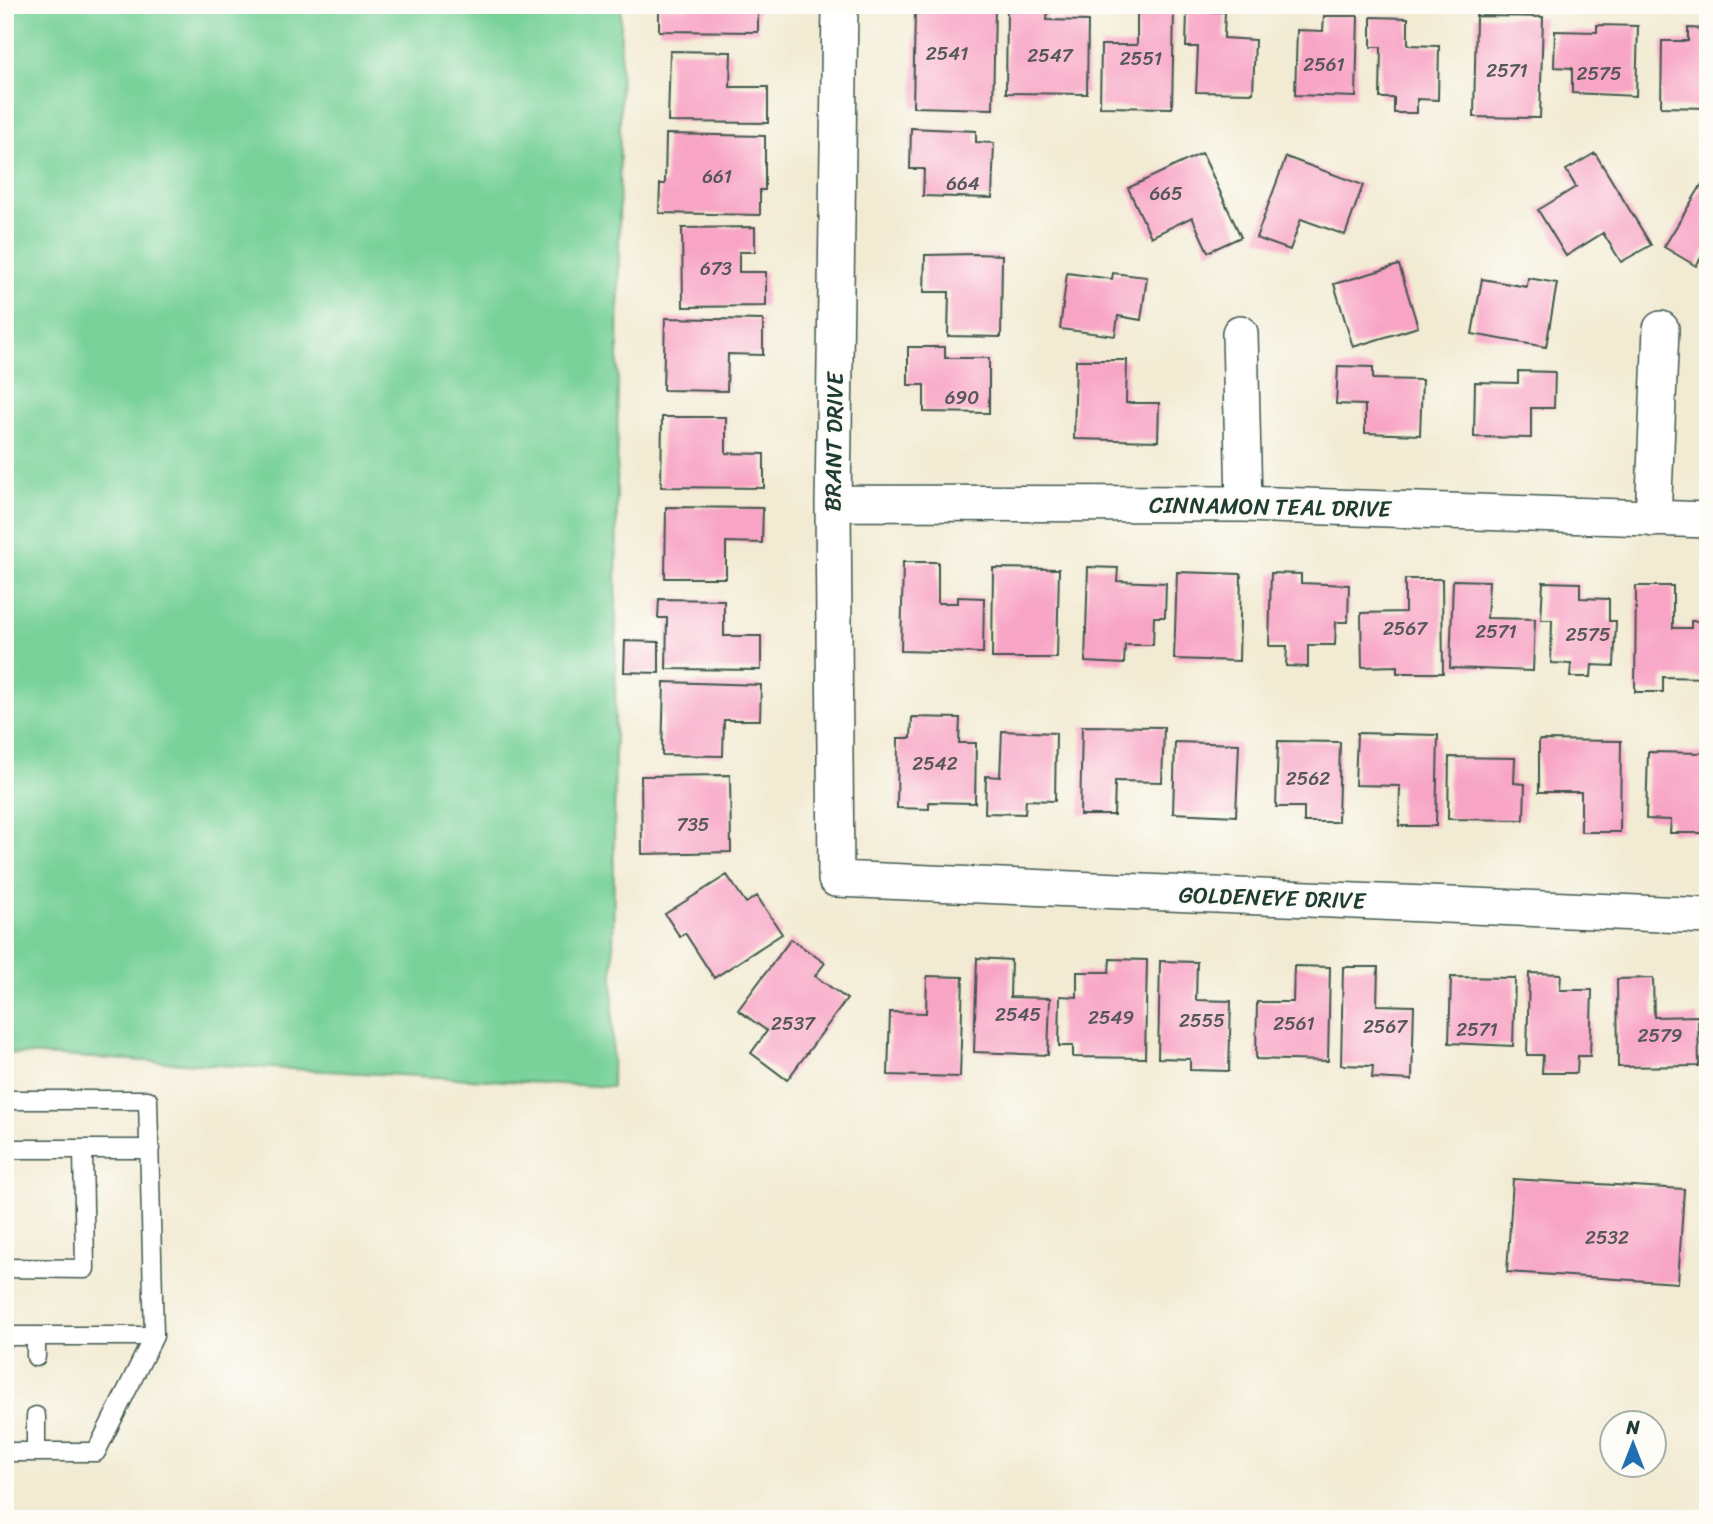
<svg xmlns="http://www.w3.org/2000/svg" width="1713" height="1524" font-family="Sriracha,sans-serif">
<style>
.green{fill:#77d198;stroke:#4b8766;stroke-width:2}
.building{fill:#f8a4c5}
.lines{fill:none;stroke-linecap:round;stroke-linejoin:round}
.service-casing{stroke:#3f574c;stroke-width:21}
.minor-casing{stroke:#3f574c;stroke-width:38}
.service{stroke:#fff;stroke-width:18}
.minor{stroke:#fff;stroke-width:35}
.labels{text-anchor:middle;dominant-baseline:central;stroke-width:6;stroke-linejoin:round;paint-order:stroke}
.number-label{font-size:19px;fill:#555758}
.street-label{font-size:23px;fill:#1f3d34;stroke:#fdfcf7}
</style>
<rect width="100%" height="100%" fill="#fdfcf7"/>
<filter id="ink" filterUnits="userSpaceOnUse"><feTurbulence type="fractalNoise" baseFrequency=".0143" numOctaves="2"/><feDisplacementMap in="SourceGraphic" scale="14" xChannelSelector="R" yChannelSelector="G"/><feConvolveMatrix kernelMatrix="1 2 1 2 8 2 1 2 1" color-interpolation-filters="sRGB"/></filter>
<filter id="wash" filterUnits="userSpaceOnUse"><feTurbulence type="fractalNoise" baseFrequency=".00686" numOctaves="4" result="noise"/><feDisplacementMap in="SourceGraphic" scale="28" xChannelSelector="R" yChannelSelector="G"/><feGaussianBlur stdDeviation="1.57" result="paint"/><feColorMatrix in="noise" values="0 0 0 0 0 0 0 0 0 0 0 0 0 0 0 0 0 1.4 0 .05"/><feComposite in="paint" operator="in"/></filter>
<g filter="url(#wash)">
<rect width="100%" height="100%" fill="#f2ebd3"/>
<path class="green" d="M 5,5 L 621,5 L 612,1087 L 5,1053 Z"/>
<g id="blocks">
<path class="building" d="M 691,5 L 758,7 L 758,32 L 659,31 L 659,7 L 691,8 Z
M 941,6 L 995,7 L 993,109 L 913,107 L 915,11 L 941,12 Z
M 1007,6 L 1048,6 L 1047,20 L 1088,21 L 1087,94 L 1006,93 Z
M 1137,9 L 1174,10 L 1172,108 L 1100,107 L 1101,45 L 1137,45 Z
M 1187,11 L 1225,12 L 1224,38 L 1255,40 L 1253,93 L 1196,92 L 1198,47 L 1186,47 Z
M 1324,16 L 1358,16 L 1356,97 L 1295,95 L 1297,30 L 1323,31 Z
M 1476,16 L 1543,17 L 1540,118 L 1474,117 Z
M 1371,17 L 1408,18 L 1408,45 L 1439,46 L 1438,100 L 1417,99 L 1417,113 L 1394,113 L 1394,98 L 1380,98 L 1381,47 L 1371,47 Z
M 1597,25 L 1638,26 L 1636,96 L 1572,93 L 1572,68 L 1554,67 L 1555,31 L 1597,32 Z
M 1688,28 L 1708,29 L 1708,108 L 1661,107 L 1662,41 L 1688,41 Z
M 670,51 L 731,52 L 730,87 L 768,87 L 768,123 L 668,122 Z
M 911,128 L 976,131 L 976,142 L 994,143 L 992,198 L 923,196 L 924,169 L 910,169 Z
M 666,134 L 765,136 L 765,190 L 760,190 L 760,215 L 659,213 L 660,184 L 665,184 Z
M 1202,153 L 1241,237 L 1208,252 L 1192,217 L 1151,237 L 1128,188 Z
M 1595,153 L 1651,245 L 1621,262 L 1603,233 L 1566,256 L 1538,210 L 1576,187 L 1566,170 Z
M 1286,157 L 1363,185 L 1345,235 L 1301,219 L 1290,250 L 1256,238 Z
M 1708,174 L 1708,246 L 1696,266 L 1664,247 Z
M 755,227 L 755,252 L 739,252 L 739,272 L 766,272 L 766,306 L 683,307 L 682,228 Z
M 975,254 L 1002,255 L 1001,337 L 948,336 L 949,292 L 924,292 L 925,255 Z
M 1399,265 L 1418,327 L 1353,347 L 1334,284 Z
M 1067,273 L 1112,279 L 1113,273 L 1147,277 L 1141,320 L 1118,316 L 1115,336 L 1060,329 Z
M 1528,278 L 1557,283 L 1546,347 L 1472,334 L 1482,279 L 1527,287 Z
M 665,318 L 763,320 L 763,355 L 728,354 L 727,391 L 663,390 Z
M 908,347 L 945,347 L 945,358 L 989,358 L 989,413 L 924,412 L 924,385 L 908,385 Z
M 1076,360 L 1127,360 L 1126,403 L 1159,403 L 1158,441 L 1074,439 Z
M 1338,366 L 1373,367 L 1373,379 L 1422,380 L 1420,435 L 1365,433 L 1365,405 L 1336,404 Z
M 1518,371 L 1555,372 L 1554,408 L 1531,408 L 1531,438 L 1474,437 L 1475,382 L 1518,383 Z
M 662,417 L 726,417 L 726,453 L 764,454 L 764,488 L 661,487 Z
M 666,507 L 763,508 L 762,543 L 726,542 L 726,578 L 665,578 Z
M 903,562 L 938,562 L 938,603 L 958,603 L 958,597 L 984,598 L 983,653 L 901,651 Z
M 1088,567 L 1118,568 L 1117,581 L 1166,583 L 1165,617 L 1154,617 L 1153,645 L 1125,645 L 1124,664 L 1085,662 Z
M 993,568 L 1059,569 L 1057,658 L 992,658 Z
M 1177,572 L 1241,574 L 1239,661 L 1174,659 Z
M 1271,573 L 1301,574 L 1301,583 L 1349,585 L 1348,622 L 1336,622 L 1335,645 L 1308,645 L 1308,667 L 1286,666 L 1287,646 L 1269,646 Z
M 1405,579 L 1442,579 L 1443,673 L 1397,673 L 1397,666 L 1362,667 L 1361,613 L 1405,612 Z
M 1453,580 L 1489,581 L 1487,618 L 1535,619 L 1533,671 L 1450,668 Z
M 1543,582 L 1580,583 L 1580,598 L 1609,599 L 1609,621 L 1616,621 L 1614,666 L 1592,665 L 1591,677 L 1570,677 L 1571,664 L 1551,663 L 1552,620 L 1541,620 Z
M 1636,586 L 1673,586 L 1673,628 L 1691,628 L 1691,621 L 1708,621 L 1708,678 L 1663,677 L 1663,692 L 1635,692 Z
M 659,599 L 724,600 L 724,636 L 761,636 L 761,670 L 666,669 L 667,618 L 658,618 Z
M 625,641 L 659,642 L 659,673 L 624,672 Z
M 664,682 L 761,685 L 760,720 L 724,720 L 723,756 L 662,755 Z
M 912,717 L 960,718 L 959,743 L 976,743 L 975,803 L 929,802 L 929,809 L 897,808 L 898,738 L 911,738 Z
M 1082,726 L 1164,727 L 1162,782 L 1115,781 L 1114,815 L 1080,815 Z
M 1002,731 L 1056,733 L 1055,801 L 1026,800 L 1025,814 L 985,813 L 986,776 L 1000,777 Z
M 1357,733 L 1438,735 L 1436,826 L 1399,826 L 1400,786 L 1355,785 Z
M 1539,740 L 1621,741 L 1620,832 L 1581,832 L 1581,792 L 1539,792 Z
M 1278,741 L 1340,742 L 1338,822 L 1304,822 L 1304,807 L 1276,807 Z
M 1175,742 L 1239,744 L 1236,816 L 1173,813 Z
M 1648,752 L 1706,753 L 1705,833 L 1670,833 L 1671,820 L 1646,819 Z
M 1449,757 L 1515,758 L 1514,783 L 1525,784 L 1524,820 L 1448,819 Z
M 730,775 L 731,852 L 642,854 L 641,776 Z
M 727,875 L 746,903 L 757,896 L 782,934 L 714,978 L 685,933 L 680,937 L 665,914 Z
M 791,939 L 825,963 L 815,976 L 847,999 L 787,1080 L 751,1053 L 767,1031 L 738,1010 Z
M 977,958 L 1011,960 L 1010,997 L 1050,998 L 1048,1055 L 974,1052 Z
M 1110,959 L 1147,960 L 1145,1058 L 1073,1057 L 1073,1046 L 1059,1046 L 1060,996 L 1077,997 L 1077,972 L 1109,972 Z
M 1160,961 L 1197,962 L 1196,1000 L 1231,1001 L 1229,1071 L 1190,1070 L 1190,1059 L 1158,1058 Z
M 1294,966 L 1330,967 L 1328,1061 L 1256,1059 L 1257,1002 L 1293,1002 Z
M 1343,967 L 1378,967 L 1377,1005 L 1414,1006 L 1412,1080 L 1372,1078 L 1373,1066 L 1341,1065 Z
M 1529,973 L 1561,974 L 1560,990 L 1592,990 L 1590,1056 L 1578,1056 L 1577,1073 L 1542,1073 L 1543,1055 L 1527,1055 Z
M 927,976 L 963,977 L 960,1077 L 888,1075 L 890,1012 L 926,1013 Z
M 1451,977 L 1515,978 L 1513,1046 L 1449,1043 Z
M 1653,978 L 1654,1017 L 1698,1016 L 1699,1066 L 1618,1067 L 1617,979 Z
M 1513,1179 L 1684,1189 L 1678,1283 L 1507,1272 Z"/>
</g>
</g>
<g filter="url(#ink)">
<use href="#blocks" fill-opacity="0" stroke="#3f574c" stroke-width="2"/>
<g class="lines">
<defs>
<path id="service" d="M 5,1100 L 148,1100 L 154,1336 L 96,1452 L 5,1452
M 5,1149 L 150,1149
M 5,1268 L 85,1269 L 83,1149
M 5,1336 L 154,1336
M 36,1336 L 36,1357
M 36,1416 L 36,1452"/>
<path id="minor" d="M 840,5 L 833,503 L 836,879 L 1708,916
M 1240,333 L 1244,504
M 833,503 L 1244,504 L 1708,520
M 1653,519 L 1661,329"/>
</defs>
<use href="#service" class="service-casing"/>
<use href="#minor" class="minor-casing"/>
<use href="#service" class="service"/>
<use href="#minor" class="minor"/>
</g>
</g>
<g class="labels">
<g class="number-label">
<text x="947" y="53">2541</text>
<text x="1050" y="55">2547</text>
<text x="1141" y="58">2551</text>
<text x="1324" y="64">2561</text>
<text x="1507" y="70">2571</text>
<text x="1599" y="73">2575</text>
<text x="717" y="176">661</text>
<text x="963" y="183">664</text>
<text x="1166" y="193">665</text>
<text x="716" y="268">673</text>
<text x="962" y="397">690</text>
<text x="1405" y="628">2567</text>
<text x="1496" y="631">2571</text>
<text x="1588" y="634">2575</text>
<text x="935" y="763">2542</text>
<text x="1308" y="778">2562</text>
<text x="693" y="824">735</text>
<text x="1018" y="1014">2545</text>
<text x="1111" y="1017">2549</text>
<text x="1202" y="1020">2555</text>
<text x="793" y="1023">2537</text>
<text x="1294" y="1023">2561</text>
<text x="1385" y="1026">2567</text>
<text x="1477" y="1029">2571</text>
<text x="1660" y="1035">2579</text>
<text x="1607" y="1237">2532</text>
</g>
<g class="street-label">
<text transform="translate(834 442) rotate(-89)">BRANT DRIVE</text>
<text transform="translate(1270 507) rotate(1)">CINNAMON TEAL DRIVE</text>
<text transform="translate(1272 898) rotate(2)">GOLDENEYE DRIVE</text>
</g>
</g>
<rect width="1713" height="1524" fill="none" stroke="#fdfcf7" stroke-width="28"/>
<g transform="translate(1633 1444)"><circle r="33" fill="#fdfcf7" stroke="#a4b0a9" stroke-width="2"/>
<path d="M0-5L12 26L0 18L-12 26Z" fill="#1f6fb2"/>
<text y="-10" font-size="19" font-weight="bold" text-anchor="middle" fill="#1f3d34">N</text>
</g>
</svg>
